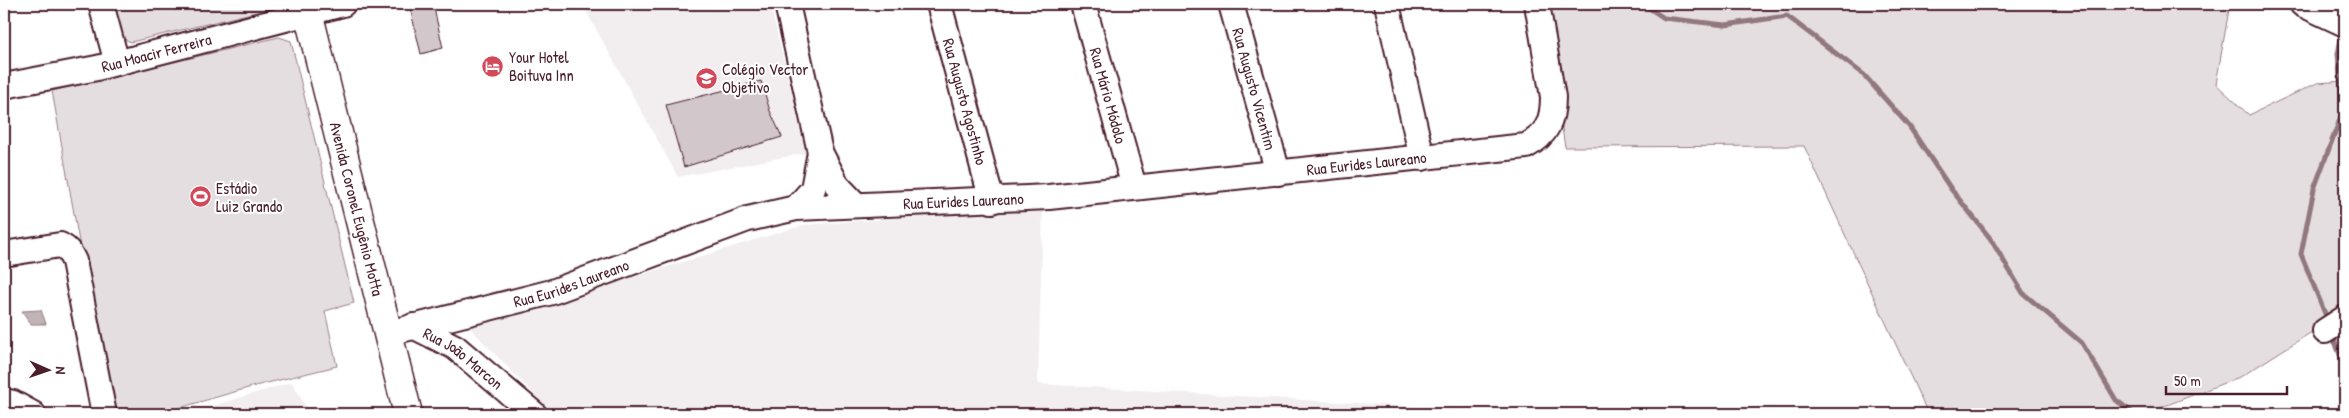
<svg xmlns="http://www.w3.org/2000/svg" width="2349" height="418" font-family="'Patrick Hand',sans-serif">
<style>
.built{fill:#f2eeef}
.green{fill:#e5dee0;stroke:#987e86}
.water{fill:#c1b3b6;stroke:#91787e}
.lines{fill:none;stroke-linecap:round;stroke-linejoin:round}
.stream{stroke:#91787e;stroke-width:5}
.building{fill:#d2c7cb;stroke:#4a1f2b}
.minor-casing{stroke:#4a1f2b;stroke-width:28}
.major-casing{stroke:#4a1f2b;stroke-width:31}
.minor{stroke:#fff;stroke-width:24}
.major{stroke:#fff;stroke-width:28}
.labels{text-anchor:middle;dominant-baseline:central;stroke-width:4;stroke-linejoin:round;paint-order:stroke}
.street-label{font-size:16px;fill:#4a1f2b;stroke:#fff}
.poi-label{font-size:16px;fill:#4a1f2b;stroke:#fff;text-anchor:start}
</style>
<rect width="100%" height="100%" fill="#fff"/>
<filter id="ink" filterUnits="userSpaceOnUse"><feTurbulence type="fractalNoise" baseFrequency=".02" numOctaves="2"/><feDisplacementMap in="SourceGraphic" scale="10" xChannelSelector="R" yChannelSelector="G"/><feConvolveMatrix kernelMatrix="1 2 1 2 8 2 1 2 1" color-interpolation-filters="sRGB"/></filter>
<g filter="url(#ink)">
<path class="built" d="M 582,4 L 770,4 L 806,153 L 678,177 Z
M 1043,208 L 1038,384 L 1537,414 L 553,414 L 469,327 L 804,225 Z
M 292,382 L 310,414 L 185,414 Z"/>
<path class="green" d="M 113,4 L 274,4 L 269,9 L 131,42 L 121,38 Z
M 1542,4 L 2230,4 L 2216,84 L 2249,115 L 2317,83 L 2345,81 L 2345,311 L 2242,376 L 2144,414 L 1928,414 L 1804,146 L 1565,147 Z
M 279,37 L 291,41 L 354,303 L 325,311 L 337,366 L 255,386 L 158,414 L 110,414 L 52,91 Z"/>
<path class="water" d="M 41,310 L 46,324 L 31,324 L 22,311 Z"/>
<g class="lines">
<path class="stream" d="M 1643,4 L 1664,18 L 1725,25 L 1787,16 L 1864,75 L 1909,126 L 1951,189 L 1990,238 L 2023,293 L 2082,343 L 2116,400 L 2134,414
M 2328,321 L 2301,254 L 2314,189 L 2343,111 L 2338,54 L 2343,29
M 2332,334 L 2345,367
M 2345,414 L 2345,410"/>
</g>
<path class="building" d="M 409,4 L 433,4 L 443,48 L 421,54 Z
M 761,81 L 770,111 L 782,137 L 684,167 L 666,105 Z"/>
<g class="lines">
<defs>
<g id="minor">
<path d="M 101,4 L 117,63"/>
<path d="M 787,4 L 820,152 L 837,185 L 856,205"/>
<path id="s1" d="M 939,4 L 992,201"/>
<path id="s2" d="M 1083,4 L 1134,187"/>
<path id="s3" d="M 1231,4 L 1278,173"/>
<path d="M 1387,4 L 1422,158"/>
<path d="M 2302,4 L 2345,24"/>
<path id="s4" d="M 4,86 L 97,68 L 343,4"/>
<path d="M 796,208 L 813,189 L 820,152"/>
<path d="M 4,254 L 60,245 C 68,249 70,253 74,261 L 104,414"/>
<path id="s5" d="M 413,326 L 455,347 L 534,414"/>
<path d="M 2325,331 L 2345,318"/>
<path id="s6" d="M 389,333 L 552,292 L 748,219 L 796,208 L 1049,197 L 1526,146 C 1547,135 1553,121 1553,97 L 1537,4"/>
<path d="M 4,401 L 13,403 L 33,414"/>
</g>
<g id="major">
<path id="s7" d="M 306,4 L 408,414"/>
</g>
</defs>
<use href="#minor" class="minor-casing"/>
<use href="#major" class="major-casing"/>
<use href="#minor" class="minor"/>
<use href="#major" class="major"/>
</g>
</g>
<defs>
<symbol id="hotel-disc" viewBox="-11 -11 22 22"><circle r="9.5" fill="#d1495b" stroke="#fff"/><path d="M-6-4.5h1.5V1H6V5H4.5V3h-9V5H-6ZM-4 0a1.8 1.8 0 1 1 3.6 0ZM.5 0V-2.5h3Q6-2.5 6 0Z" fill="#fff"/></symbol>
<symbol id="school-disc" viewBox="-11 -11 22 22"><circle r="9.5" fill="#d1495b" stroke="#fff"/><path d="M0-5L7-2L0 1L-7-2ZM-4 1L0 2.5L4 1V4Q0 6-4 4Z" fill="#fff"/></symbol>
<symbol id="stadium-disc" viewBox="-11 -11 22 22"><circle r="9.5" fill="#d1495b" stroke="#fff"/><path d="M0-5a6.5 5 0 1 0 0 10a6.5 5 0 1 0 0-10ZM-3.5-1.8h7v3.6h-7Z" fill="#fff"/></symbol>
</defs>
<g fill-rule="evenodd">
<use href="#hotel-disc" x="480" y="54" width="25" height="25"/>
<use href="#school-disc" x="694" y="66" width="25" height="25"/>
<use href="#stadium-disc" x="188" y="184" width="25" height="25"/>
</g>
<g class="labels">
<g class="street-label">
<text stroke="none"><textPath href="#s4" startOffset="156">Rua Moacir Ferreira</textPath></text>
<text stroke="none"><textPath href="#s3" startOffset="88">Rua Augusto Vicentim</textPath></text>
<text stroke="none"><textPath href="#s2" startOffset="95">Rua Mário Módolo</textPath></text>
<text stroke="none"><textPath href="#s1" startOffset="101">Rua Augusto Agostinho</textPath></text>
<text stroke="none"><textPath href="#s6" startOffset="999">Rua Eurides Laureano</textPath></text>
<text stroke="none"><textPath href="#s6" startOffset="594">Rua Eurides Laureano</textPath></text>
<text stroke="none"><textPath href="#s7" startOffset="211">Avenida Coronel Eugênio Motta</textPath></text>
<text stroke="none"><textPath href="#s6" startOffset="189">Rua Eurides Laureano</textPath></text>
<text stroke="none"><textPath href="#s5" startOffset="60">Rua João Marcon</textPath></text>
</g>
<g class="poi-label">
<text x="509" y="57">Your Hotel<tspan x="509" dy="18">Boituva Inn</tspan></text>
<text x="722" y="69">Colégio Vector<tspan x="722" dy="18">Objetivo</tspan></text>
<text x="216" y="188">Estádio<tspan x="216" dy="18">Luiz Grando</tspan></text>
</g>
</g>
<rect width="2349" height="418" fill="none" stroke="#fff" stroke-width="20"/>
<rect x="10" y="10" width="2329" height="398" fill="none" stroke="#4a1f2b" stroke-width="2" filter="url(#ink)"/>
<g transform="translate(48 370) rotate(92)" stroke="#ffffff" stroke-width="4" paint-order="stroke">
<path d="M0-4L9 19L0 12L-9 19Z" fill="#4a1f2b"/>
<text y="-8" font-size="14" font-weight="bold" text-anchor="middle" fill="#4a1f2b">N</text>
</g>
<path d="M2166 386v8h121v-8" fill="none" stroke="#4a1f2b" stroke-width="2.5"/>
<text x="2174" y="386" font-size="15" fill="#4a1f2b" stroke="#ffffff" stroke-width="4" paint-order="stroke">50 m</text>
</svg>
